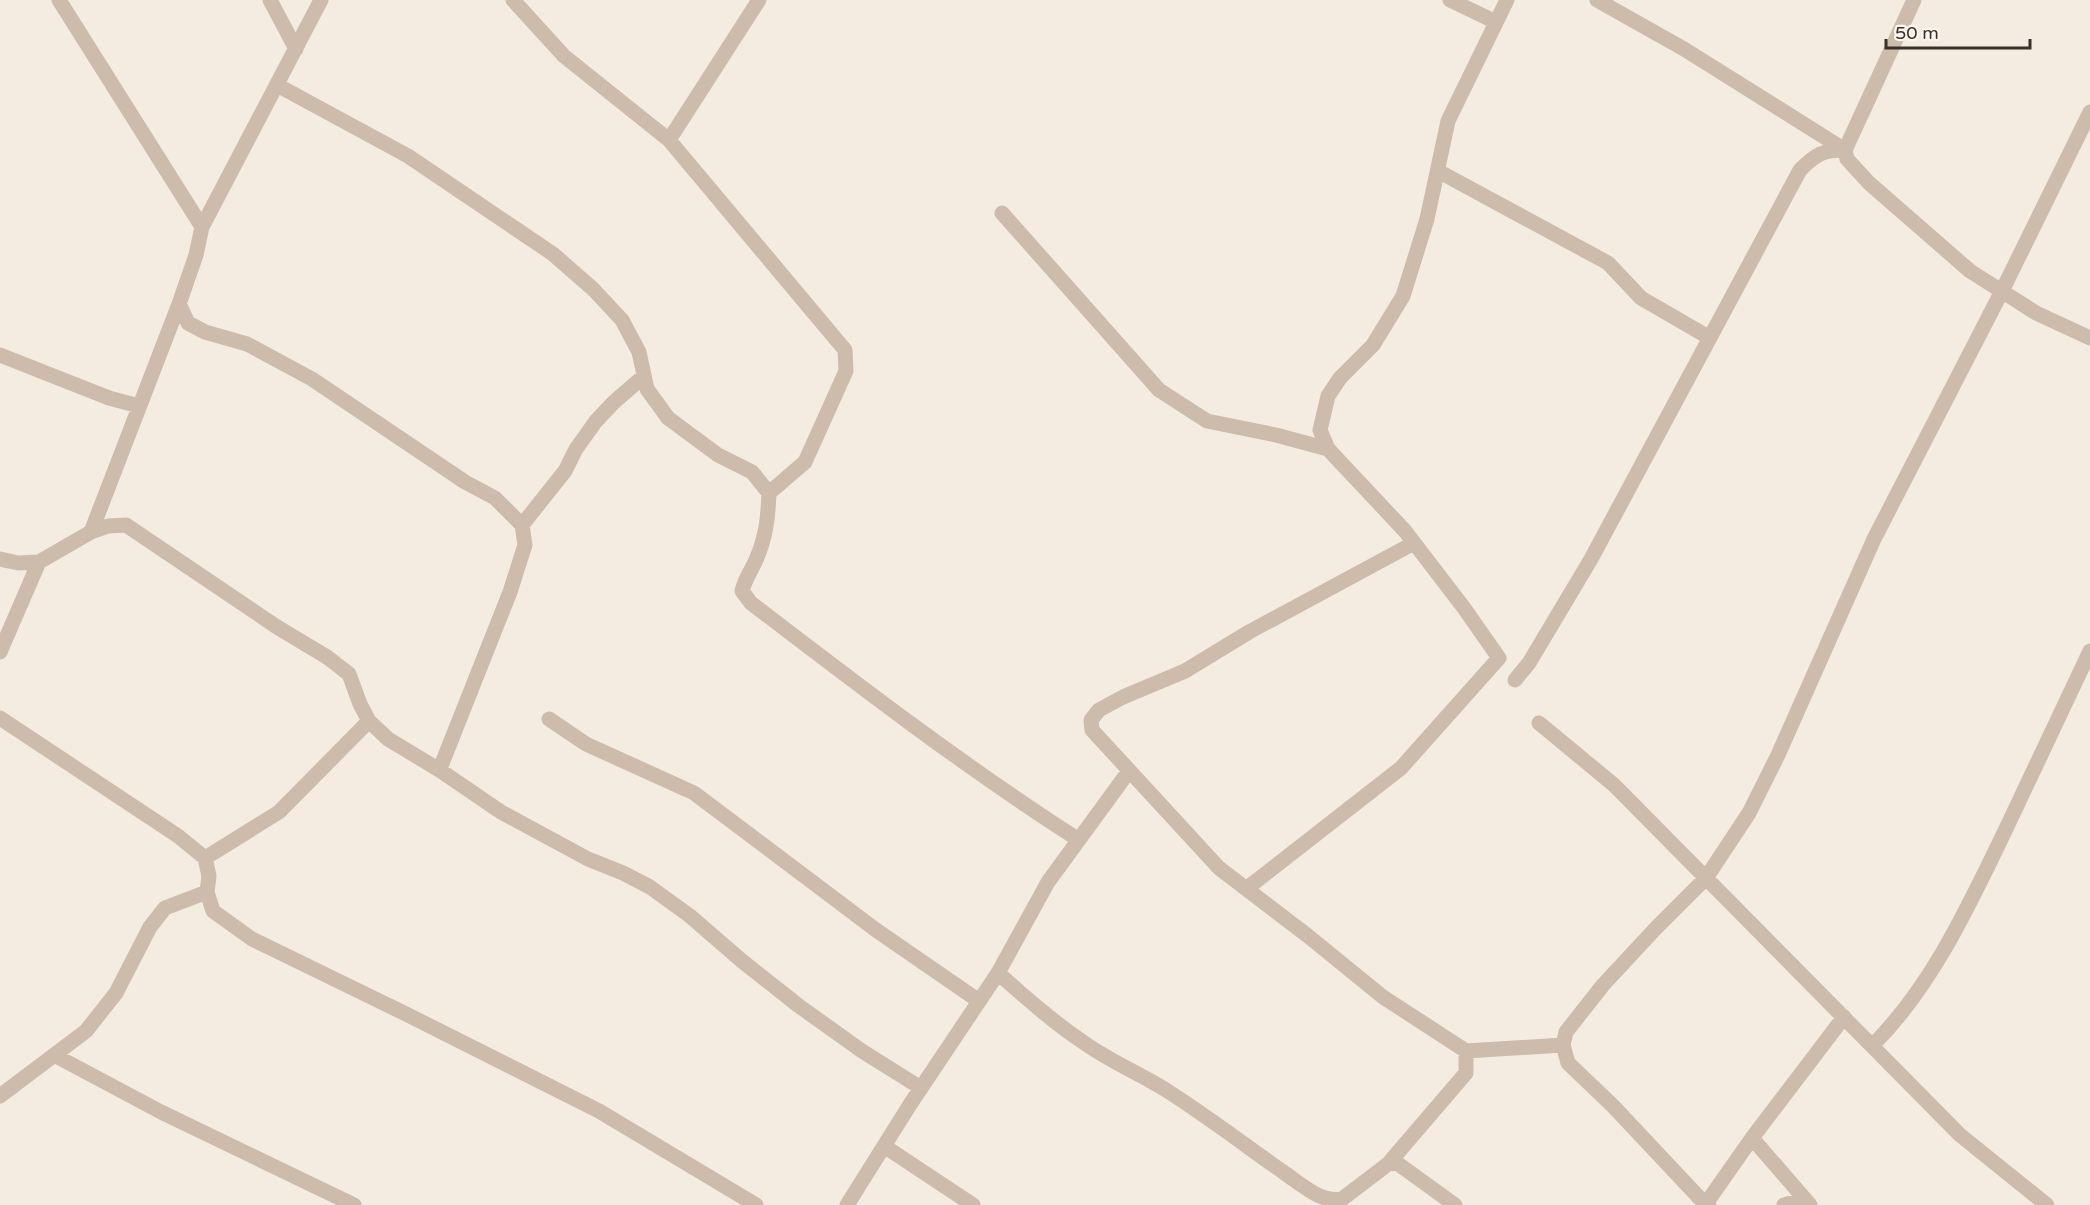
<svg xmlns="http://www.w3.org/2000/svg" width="2090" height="1205" font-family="'Varela Round',sans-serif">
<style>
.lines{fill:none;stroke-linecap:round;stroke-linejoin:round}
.minor{stroke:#cdbbac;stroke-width:15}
</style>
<rect width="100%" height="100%" fill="#f4ebe1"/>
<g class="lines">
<path class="minor" d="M 59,0 L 202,227
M 270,0 L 296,49
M 321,0 L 202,227 L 196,255 L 179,304 L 188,323 L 205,332 L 247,344 L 312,379 L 465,482 L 495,498 L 522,525 L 525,545 L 510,592 L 441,766 L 441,771 L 501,812 L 588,859 L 623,873 L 650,887 L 690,916 L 742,961 L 799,1006 L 862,1051 L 921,1088
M 513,0 L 564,56 L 669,140 L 845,350 L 846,371 L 805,462 L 769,493
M 1450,0 L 1496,22
M 1597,0 L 1684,49 L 1845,150
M 1914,0 L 1845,150 L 1847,159 L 1869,183 L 1970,271 L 2036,313 L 2090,338
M 277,85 L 408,156 L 553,254 L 593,289 L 622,320 L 639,352 L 647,389 L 668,418 L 718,455 L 752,472 L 769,493 C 768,518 766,537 756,560 C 751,571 745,579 742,591 L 751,603 C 858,685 965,767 1079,840
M 669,140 L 759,0
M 1438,171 L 1608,263 L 1641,298 L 1710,338
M 1002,213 L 1159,390 L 1207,421 L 1276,435 L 1328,449
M 0,355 L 109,398 L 139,406
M 522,525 L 565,471 L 576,449 L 596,421 L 614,402 L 644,376
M 91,532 L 179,304
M 1414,543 L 1249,632 L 1185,671 L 1123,697 L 1099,710 L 1091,720 L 1092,730 L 1219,868 L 1308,936 L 1383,997 L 1466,1051 L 1563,1045
M 0,559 L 18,563 L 39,562 L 91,532 L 108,526 L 126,525 L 277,627 L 327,657 L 349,674 L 360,704 L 369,721 L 388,739 L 441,771
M 0,652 L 39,562
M 1515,680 L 1529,663 L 1591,559 L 1800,170 C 1816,154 1823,150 1845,150
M 0,718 L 178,836 L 205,858 L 209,876 L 207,892 L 213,911 L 252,939 L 408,1015 L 599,1111 L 756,1205
M 549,719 L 586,744 L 694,793 L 876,930 L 979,1001
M 1539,723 L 1614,785 L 1960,1135 L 2047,1205
M 205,858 L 279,812 L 369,721
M 1246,889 L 1401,768 L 1499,658 L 1464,608 L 1405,531 L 1328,449 L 1320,430 L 1328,396 L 1340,378 L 1373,345 L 1403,296 L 1427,219 L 1448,121 L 1507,0
M 998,973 C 1025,997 1053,1022 1083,1042 C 1109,1061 1139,1073 1166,1090 C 1207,1116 1246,1146 1286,1174 C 1302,1185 1321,1203 1342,1199 L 1388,1164 L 1397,1163 L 1455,1205
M 1872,1046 C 1932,986 1967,909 2004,833 C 2032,773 2061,712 2090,651
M 54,1055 L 161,1112 L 354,1205
M 0,1096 L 86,1031 L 116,993 L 150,927 L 165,908 L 207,892
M 1752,1138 L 1810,1205
M 884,1146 L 973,1205
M 1388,1164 L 1466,1073 L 1466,1051
M 847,1205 L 911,1103 L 998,973 L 1048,882 L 1129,771
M 1705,1205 L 1752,1138 L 1844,1017
M 1709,1205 L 1706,1205 L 1613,1106 L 1568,1063 L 1563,1045 L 1566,1032 L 1603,985 L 1656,928 L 1706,878 L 1749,813 L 1778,755 L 1874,539 L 2002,291 L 2090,112
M 1784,1205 L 1805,1199"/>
</g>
<path d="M1886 39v9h144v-9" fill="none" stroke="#3b302b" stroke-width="3"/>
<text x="1895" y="39" font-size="18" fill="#3b302b" stroke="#fbf5ee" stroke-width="4.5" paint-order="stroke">50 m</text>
</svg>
